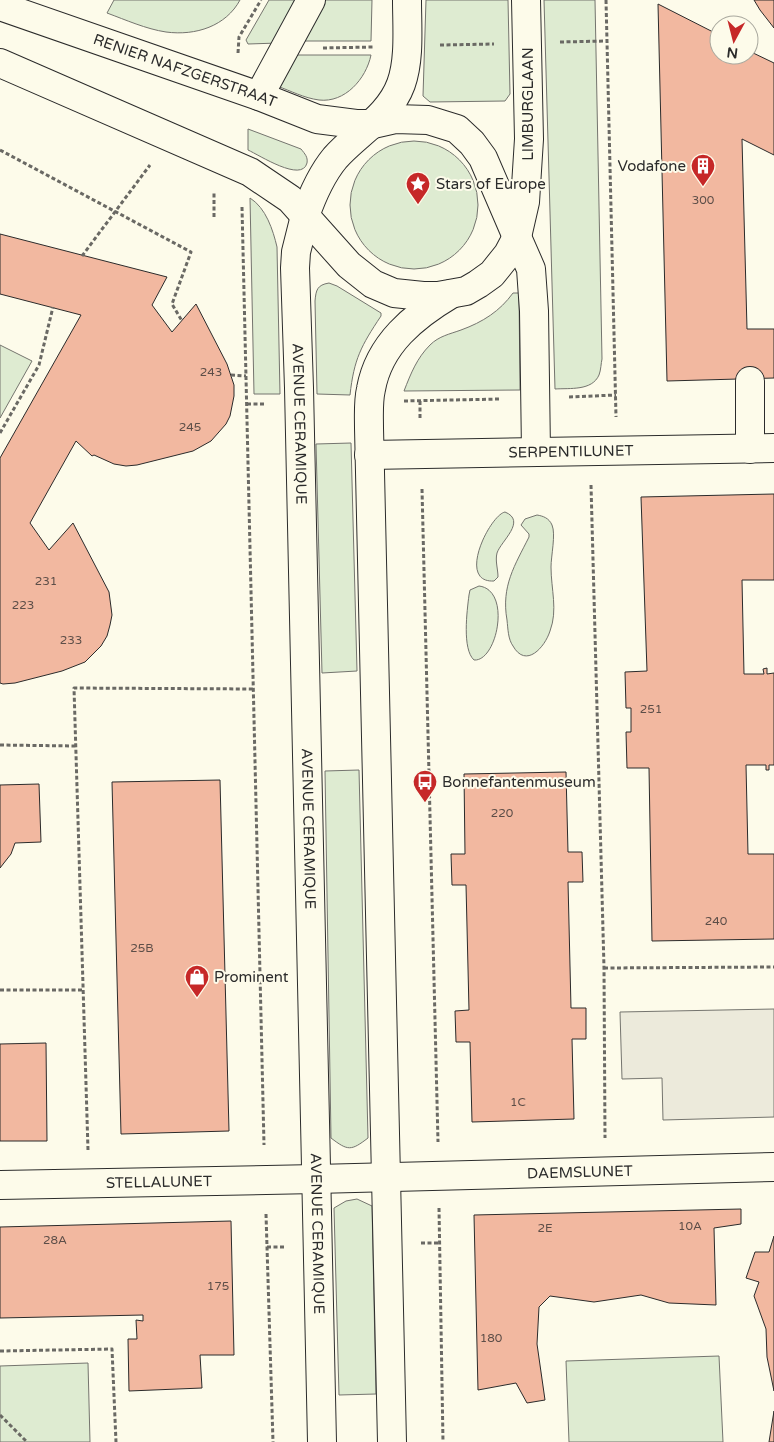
<svg xmlns="http://www.w3.org/2000/svg" width="774" height="1442" font-family="'Varela Round',sans-serif">
<style>
.green{fill:#deebd1;stroke:#74746e}
.parking{fill:#eceadb;stroke:#74746e}
.building{fill:#f2b8a0;stroke:#2b2b2b}
.lines{fill:none;stroke-linecap:round;stroke-linejoin:round}
.minor-casing{stroke:#2b2b2b;stroke-width:30}
.major-casing{stroke:#2b2b2b;stroke-width:30}
.path{stroke:#6a6964;stroke-width:3;stroke-dasharray:4 2.5;stroke-linecap:butt}
.minor{stroke:#fdfbea;stroke-width:28}
.major{stroke:#fdfbea;stroke-width:28}
.labels{text-anchor:middle;dominant-baseline:central;stroke-width:4;stroke-linejoin:round;paint-order:stroke}
.number-label{font-size:12px;fill:#5d4e48}
.street-label{font-size:15px;fill:#2b2b2b;stroke:#fdfbea}
.poi-label{font-size:15px;fill:#2b2b2b;stroke:#fdfbea;text-anchor:start}
</style>
<rect width="100%" height="100%" fill="#fdfbea"/>
<path class="green" d="M 114,0 L 240,0 C 226,26 196,36 166,32 C 146,29 126,20 107,13 Z
M 269,0 L 300,0 L 279,43 L 248,44 L 246,40 Z
M 323,0 L 372,0 L 371,41 L 303,41 Z
M 426,0 L 508,0 L 510,94 L 505,101 L 430,102 L 423,96 Z
M 544,0 L 595,0 L 602,359 C 601,363 601,370 599,375 C 592,391 570,388 555,389 Z
M 293,55 L 371,55 C 366,79 345,103 319,100 C 304,98 291,91 277,86 Z
M 248,129 L 301,149 C 305,154 308,157 307,163 C 302,183 259,155 248,150 Z
M350 205a64 64 0 1 1 128 0a64 64 0 1 1-128 0Z
M 250,198 C 266,208 273,230 277,247 L 280,394 L 254,394 Z
M 329,283 L 337,286 L 381,313 L 381,316 C 361,346 354,359 350,395 L 317,394 L 315,301 C 316,290 317,285 329,283 Z
M 513,293 L 519,293 L 520,390 L 404,391 C 411,373 417,358 430,345 C 439,336 450,334 461,330 C 483,322 500,311 513,293 Z
M 0,345 L 32,361 L 0,418 Z
M 351,443 L 357,671 L 322,673 L 316,444 Z
M 505,512 C 527,521 501,541 497,553 C 495,561 498,569 498,577 L 494,581 C 456,583 490,515 505,512 Z
M 537,515 C 543,516 549,518 552,525 C 556,534 551,556 551,567 C 551,589 558,610 550,631 C 545,647 526,669 513,646 C 508,639 508,629 507,620 C 501,586 515,565 529,537 L 529,534 L 521,525 L 525,519 Z
M 479,586 C 512,590 497,662 474,660 C 462,649 467,611 469,595 L 470,590 Z
M 359,770 L 368,1138 C 351,1151 348,1151 331,1138 L 325,771 Z
M 357,1199 L 372,1206 L 376,1394 L 339,1395 L 334,1208 L 346,1201 Z
M 719,1356 L 723,1442 L 569,1442 L 566,1361 Z
M 88,1363 L 90,1442 L 0,1442 L 0,1366 Z"/>
<path class="parking" d="M 774,1009 L 774,1117 L 663,1120 L 662,1078 L 622,1079 L 620,1012 Z"/>
<path class="building" d="M 754,0 L 774,0 L 774,28 L 760,10 Z
M 658,4 L 719,35 L 719,55 L 749,55 L 749,51 L 774,63 L 774,155 L 742,139 L 747,329 L 774,329 L 774,378 L 667,381 Z
M 0,234 L 167,277 L 152,305 L 172,332 L 196,304 L 227,364 L 234,385 L 234,396 L 230,416 L 226,424 L 211,441 L 193,451 L 137,465 L 126,466 L 114,464 L 94,455 L 92,456 L 76,441 L 30,523 L 49,550 L 73,523 L 109,592 L 112,615 L 110,625 L 107,636 L 101,646 L 85,662 L 62,671 L 15,683 L 3,684 L 0,683 L 0,458 L 81,315 L 0,294 Z
M 774,494 L 774,580 L 742,580 L 744,674 L 764,674 L 763,669 L 767,668 L 767,674 L 774,673 L 774,765 L 769,765 L 769,770 L 766,770 L 766,765 L 746,765 L 748,854 L 774,854 L 774,939 L 652,941 L 649,768 L 627,768 L 626,732 L 631,732 L 631,708 L 626,708 L 625,672 L 647,671 L 641,497 Z
M 566,772 L 568,852 L 582,852 L 583,882 L 568,882 L 571,1008 L 586,1008 L 586,1039 L 572,1039 L 574,1119 L 472,1122 L 470,1042 L 456,1042 L 455,1011 L 469,1010 L 466,885 L 452,885 L 451,854 L 465,854 L 464,774 Z
M 220,780 L 229,1131 L 121,1134 L 112,782 Z
M 39,784 L 41,842 L 15,843 L 11,854 L 0,868 L 0,785 Z
M 46,1043 L 47,1141 L 0,1141 L 0,1044 Z
M 741,1209 L 741,1224 L 714,1228 L 716,1305 L 669,1303 L 641,1295 L 594,1302 L 550,1296 L 539,1307 L 537,1344 L 545,1400 L 527,1403 L 516,1383 L 478,1390 L 474,1215 Z
M 231,1221 L 234,1355 L 200,1355 L 202,1388 L 129,1391 L 128,1339 L 137,1339 L 136,1320 L 143,1321 L 143,1315 L 0,1318 L 0,1227 Z
M 774,1236 L 774,1391 L 767,1357 L 766,1329 L 754,1296 L 759,1282 L 746,1278 L 755,1252 L 769,1252 Z
M 774,1411 L 774,1442 L 769,1442 Z"/>
<g class="lines">
<defs>
<g id="minor">
<path id="s1" d="M 305,216 L 296,252 L 295,268 L 299,388 L 322,1442"/>
<path d="M 517,237 L 531,269 L 534,311 L 536,452"/>
<path d="M 750,449 L 750,381"/>
<path id="s2" d="M 369,455 L 774,448"/>
<path id="s3" d="M 0,1185 L 316,1179 L 774,1167"/>
<path d="M 392,1442 L 369,428 C 369,415 368,402 371,389 C 379,344 414,316 451,294"/>
</g>
<g id="major">
<path id="s4" d="M 0,6 L 259,96 L 317,119 L 356,124 L 373,124 L 395,119 L 428,120 L 457,129 L 472,143 L 483,158 L 517,237"/>
<path d="M 0,63 L 250,172 L 290,199 L 349,265 L 373,284 L 394,293 L 423,296 L 438,296 L 466,291 L 478,284 L 492,274 L 508,254 L 517,237 L 525,202 L 529,139 L 526,0"/>
<path d="M 259,96 L 311,0"/>
<path d="M 305,216 C 312,196 321,175 335,158 C 357,133 389,117 401,84 C 410,59 407,27 407,0"/>
</g>
</defs>
<use href="#minor" class="minor-casing"/>
<use href="#major" class="major-casing"/>
<path class="path" d="M 606,0 L 616,417
M 560,42 L 607,41
M 440,45 L 494,44
M 323,48 L 374,47
M 238,53 L 239,37 L 261,0
M 0,150 L 191,252 L 172,304 L 182,321
M 242,207 L 264,1145
M 214,217 L 214,192
M 82,256 L 150,165
M 231,375 L 246,376
M 569,397 L 616,395
M 404,401 L 500,399
M 420,401 L 420,420
M 247,404 L 266,404
M 0,433 L 39,365 L 53,307
M 591,485 L 604,968 L 605,1138
M 422,489 L 438,1142
M 0,745 L 76,746
M 604,968 L 774,967
M 0,990 L 84,990
M 88,1150 L 74,688 L 254,689
M 439,1208 L 443,1442
M 266,1214 L 273,1442
M 421,1243 L 440,1243
M 267,1247 L 284,1247
M 0,1351 L 112,1349 L 116,1442
M 0,1415 L 27,1442"/>
<use href="#minor" class="minor"/>
<use href="#major" class="major"/>
</g>
<defs>
<symbol id="building-pin" viewBox="-11 -11 22 30"><path d="M0 17L-7.5 6A9.5 9.5 0 1 1 7.5 6Z" fill="#c62828" stroke="#fdfbea"/><path d="M-4-6H4V6H1V3H-1V6H-4ZM-2.5-4.3h1.7v1.8h-1.7ZM.8-4.3h1.7v1.8H.8ZM-2.5-1h1.7V.8h-1.7ZM.8-1h1.7V.8H.8Z" fill="#fff"/></symbol>
<symbol id="sight-pin" viewBox="-11 -11 22 30"><path d="M0 17L-7.5 6A9.5 9.5 0 1 1 7.5 6Z" fill="#c62828" stroke="#fdfbea"/><path d="M0-6L1.8-2.2L6-1.7L2.9 1.2L3.7 5.4L0 3.3L-3.7 5.4L-2.9 1.2L-6-1.7L-1.8-2.2Z" fill="#fff"/></symbol>
<symbol id="bus-pin" viewBox="-11 -11 22 30"><path d="M0 17L-7.5 6A9.5 9.5 0 1 1 7.5 6Z" fill="#c62828" stroke="#fdfbea"/><path d="M-5-6H5V4H4V6H2V4H-2V6H-4V4H-5ZM-3.5-4V0h7V-4ZM-3.5 1.2v1.5H-2V1.2ZM2 1.2v1.5H3.5V1.2Z" fill="#fff"/></symbol>
<symbol id="shop-pin" viewBox="-11 -11 22 30"><path d="M0 17L-7.5 6A9.5 9.5 0 1 1 7.5 6Z" fill="#c62828" stroke="#fdfbea"/><path d="M-5-2.5h2.3a2.7 3.5 0 0 1 5.4 0H5L5.5 6h-11ZM-1.5-2.5h3a1.5 2.3 0 0 0-3 0Z" fill="#fff"/></symbol>
</defs>
<g fill-rule="evenodd">
<use href="#building-pin" x="689" y="152" width="28" height="38"/>
<use href="#sight-pin" x="404" y="170" width="28" height="38"/>
<use href="#bus-pin" x="411" y="768" width="28" height="38"/>
<use href="#shop-pin" x="183" y="963" width="28" height="38"/>
</g>
<g class="labels">
<g class="number-label">
<text x="703" y="200">300</text>
<text x="211" y="372">243</text>
<text x="190" y="427">245</text>
<text x="46" y="581">231</text>
<text x="23" y="605">223</text>
<text x="71" y="640">233</text>
<text x="651" y="709">251</text>
<text x="502" y="813">220</text>
<text x="716" y="921">240</text>
<text x="142" y="948">25B</text>
<text x="518" y="1102">1C</text>
<text x="690" y="1226">10A</text>
<text x="545" y="1228">2E</text>
<text x="55" y="1240">28A</text>
<text x="218" y="1286">175</text>
<text x="491" y="1338">180</text>
</g>
<g class="street-label">
<text stroke="none"><textPath href="#s4" startOffset="196">RENIER NAFZGERSTRAAT</textPath></text>
<text transform="translate(528 104) rotate(-90)">LIMBURGLAAN</text>
<text stroke="none"><textPath href="#s1" startOffset="209">AVENUE CERAMIQUE</textPath></text>
<text stroke="none"><textPath href="#s2" startOffset="202">SERPENTILUNET</textPath></text>
<text stroke="none"><textPath href="#s1" startOffset="614">AVENUE CERAMIQUE</textPath></text>
<text stroke="none"><textPath href="#s3" startOffset="580">DAEMSLUNET</textPath></text>
<text stroke="none"><textPath href="#s3" startOffset="159">STELLALUNET</textPath></text>
<text stroke="none"><textPath href="#s1" startOffset="1019">AVENUE CERAMIQUE</textPath></text>
</g>
<g class="poi-label">
<text x="686" y="166" text-anchor="end">Vodafone</text>
<text x="436" y="184">Stars of Europe</text>
<text x="442" y="782">Bonnefantenmuseum</text>
<text x="214" y="977">Prominent</text>
</g>
</g>
<g transform="translate(734 40) rotate(187)"><circle r="24" fill="#fdfbea" stroke="#a9a89e"/>
<path d="M0-4L9 19L0 12L-9 19Z" fill="#c62828"/>
<text y="-8" font-size="14" font-weight="bold" text-anchor="middle" fill="#2b2b2b">N</text>
</g>
</svg>
